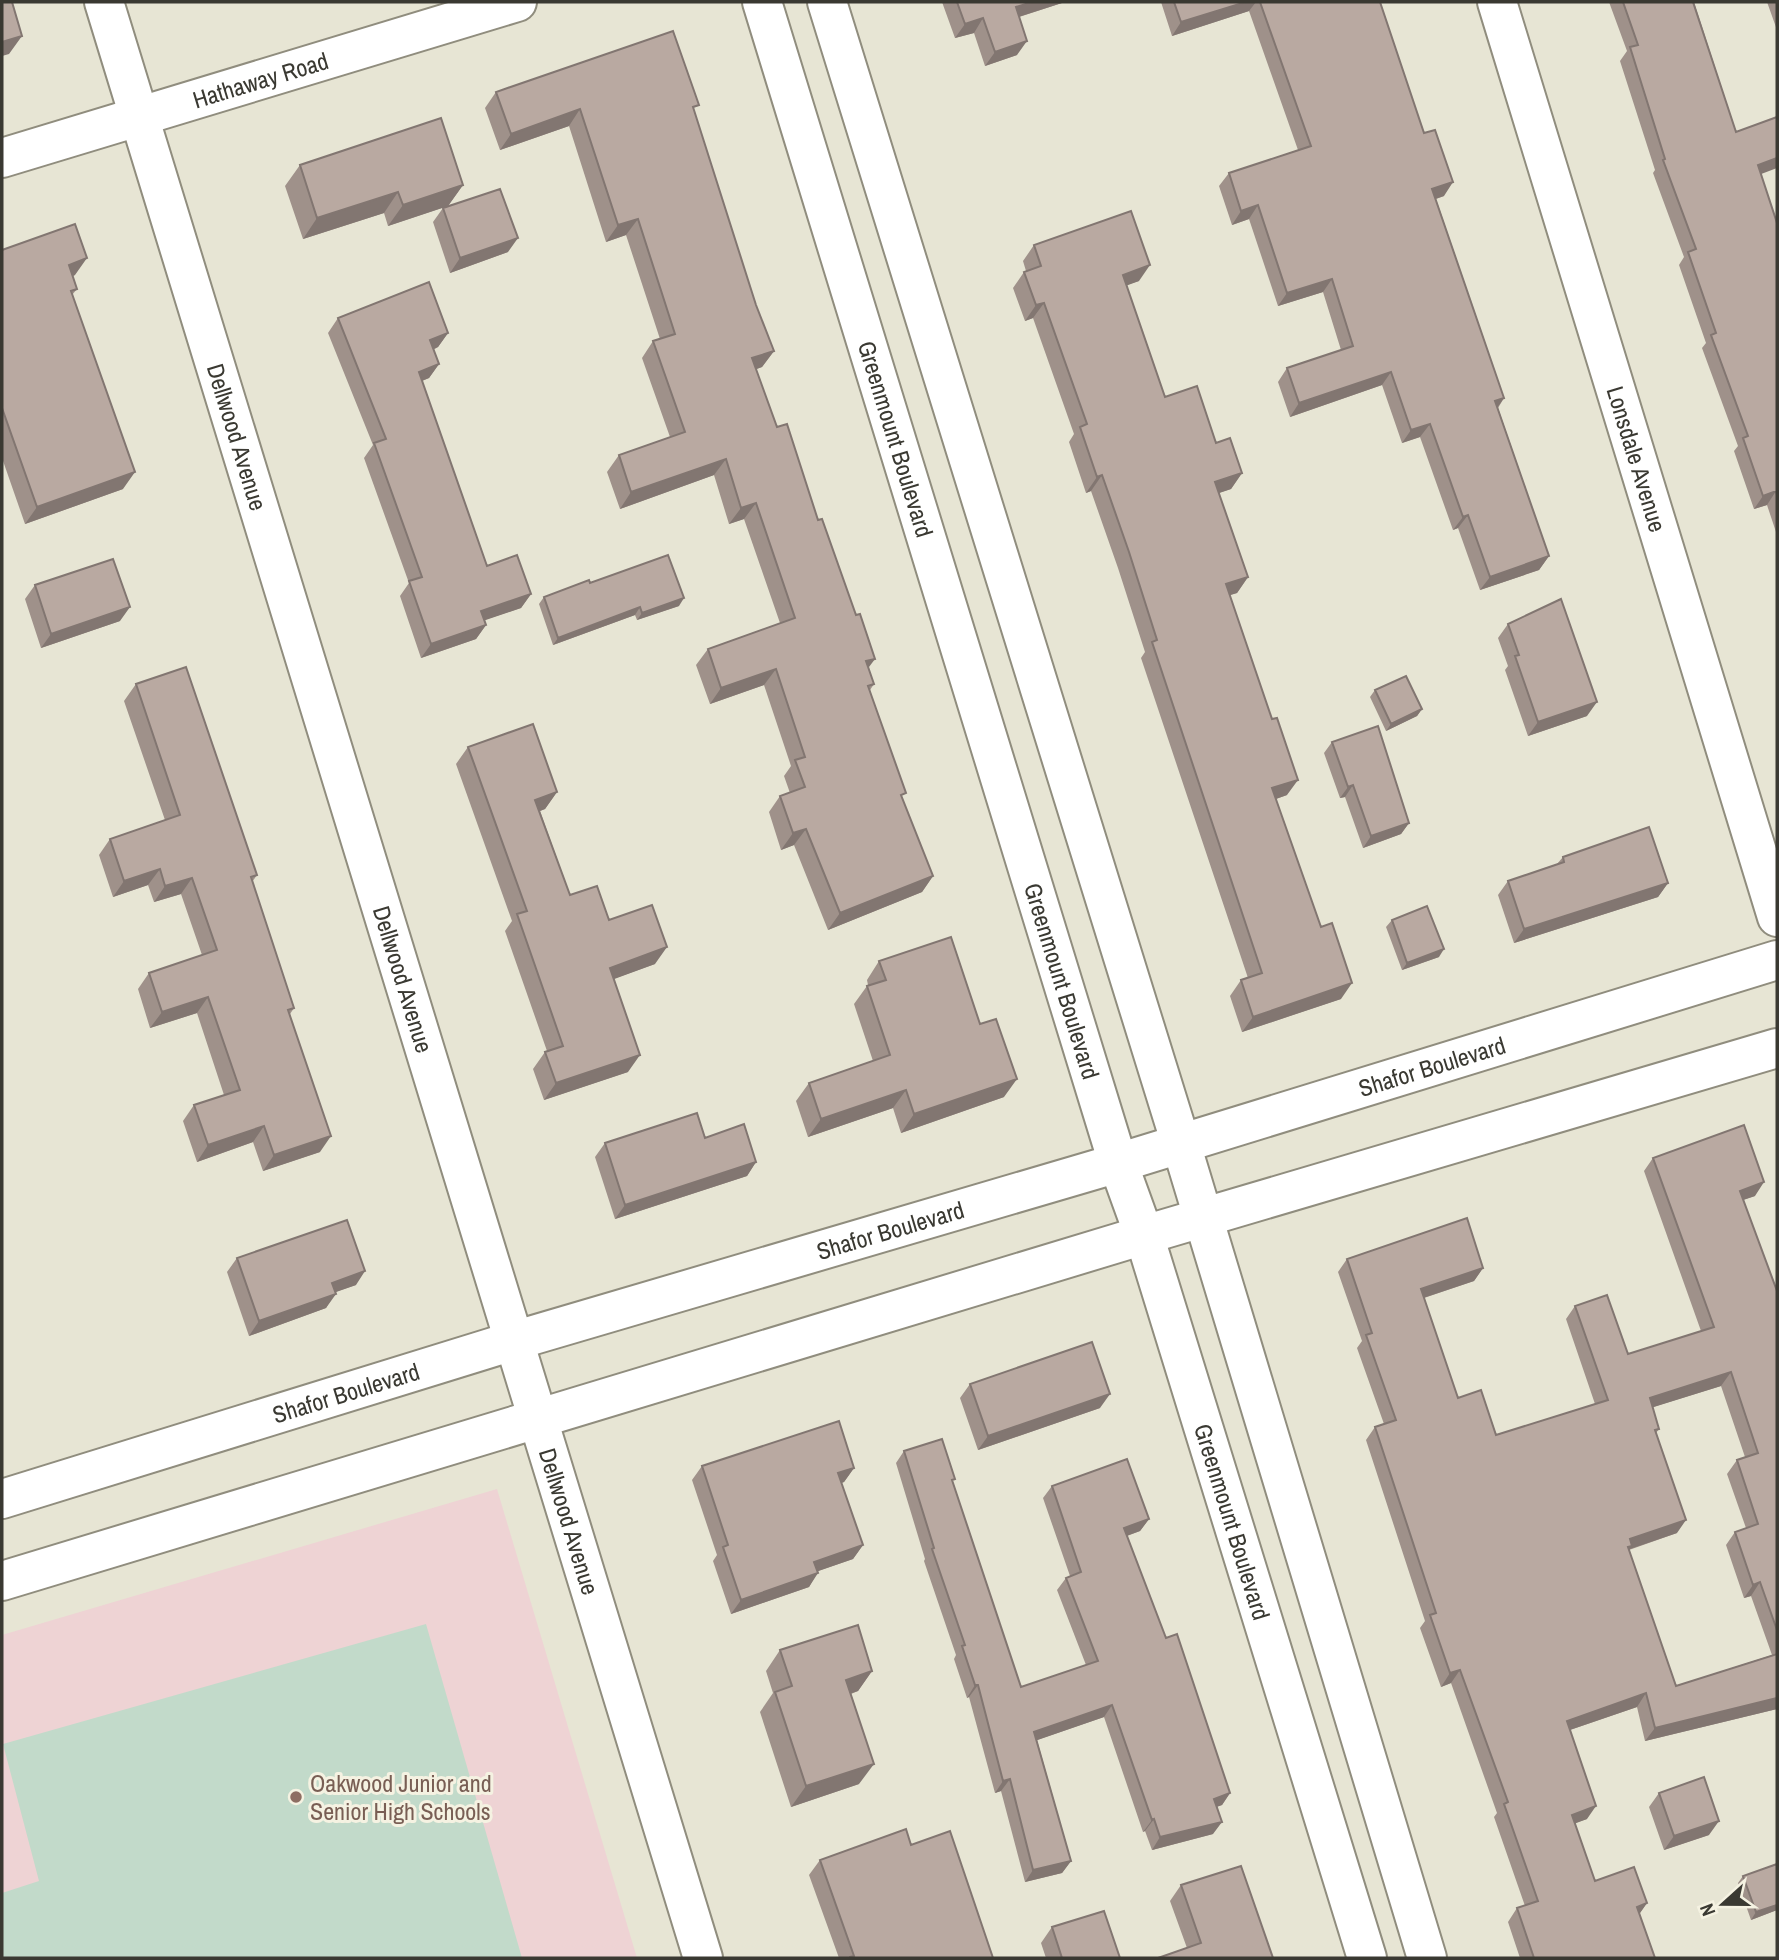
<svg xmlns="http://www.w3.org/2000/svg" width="1779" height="1960" font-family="'Archivo Narrow',sans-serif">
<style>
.education{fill:#eed3d4}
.green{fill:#c2daca}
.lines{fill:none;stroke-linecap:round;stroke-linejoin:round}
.minor-casing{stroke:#908d7e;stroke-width:42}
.minor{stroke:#fff;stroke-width:38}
.wall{fill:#9f918a;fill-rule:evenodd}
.shaded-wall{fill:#827671}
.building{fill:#b9a9a1;stroke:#827671;stroke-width:2}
.education-dot{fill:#8d6e63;stroke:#f5f2e2;stroke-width:2.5}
.labels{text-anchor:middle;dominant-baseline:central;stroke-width:6;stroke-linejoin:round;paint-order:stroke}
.street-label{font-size:24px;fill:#3a3932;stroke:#f5f2e2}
.education-label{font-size:24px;fill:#785e54;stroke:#f5f2e2;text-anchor:start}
</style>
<rect width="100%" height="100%" fill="#e7e5d4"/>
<path class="education" d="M 497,1489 L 637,1958 L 2,1958 L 2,1635 Z"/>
<path class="green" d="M 426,1624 L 522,1958 L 2,1958 L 2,1893 L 39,1881 L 3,1744 Z"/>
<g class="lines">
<defs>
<g id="minor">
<path id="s1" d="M 104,2 L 703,1958"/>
<path id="s2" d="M 762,2 L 1118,1163 L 1144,1235 L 1367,1958"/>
<path d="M 827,2 L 1181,1144 L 1427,1958"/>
<path id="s3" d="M 1497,2 L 1777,917"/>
<path id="s4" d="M 2,158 L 517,2"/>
<path id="s5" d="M 2,1499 L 513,1341 L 1118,1163 L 1777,960"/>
<path d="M 2,1581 L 1144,1235 L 1777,1048"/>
</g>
</defs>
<use href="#minor" class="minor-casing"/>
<use href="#minor" class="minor"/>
</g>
<path class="wall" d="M 942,2 L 1065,2 L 1019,17 L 1017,55 L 985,66 L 974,33 L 955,38 Z
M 1161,2 L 1380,2 L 1444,196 L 1436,199 L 1504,398 L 1498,408 L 1549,556 L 1539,570 L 1480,590 L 1458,528 L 1453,530 L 1420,437 L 1402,443 L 1382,385 L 1290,417 L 1278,382 L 1287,368 L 1341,350 L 1323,292 L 1278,306 L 1249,219 L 1232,225 L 1219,186 L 1229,173 L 1298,150 L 1249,11 L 1172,36 Z
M 1609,2 L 1694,2 L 1736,132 L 1761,174 L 1777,223 L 1777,535 L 1767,505 L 1754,509 L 1734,451 L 1738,446 L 1702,348 L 1706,343 L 1679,265 L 1684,257 L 1653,173 L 1655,170 L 1620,61 L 1627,51 Z
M 1767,2 L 1777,2 L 1777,30 Z
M 496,92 L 694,112 L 756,305 L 774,351 L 762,367 L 756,369 L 777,427 L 818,520 L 874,684 L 870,690 L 902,798 L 933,876 L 922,892 L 828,930 L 794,845 L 781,850 L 769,812 L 780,796 L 790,793 L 784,776 L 791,766 L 764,685 L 710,704 L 696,665 L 708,649 L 780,623 L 744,519 L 729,524 L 714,475 L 620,509 L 607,472 L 619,455 L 670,437 L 642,358 L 653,341 L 660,339 L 626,235 L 606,242 L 569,126 L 500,150 L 485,108 Z
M 300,165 L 463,185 L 448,206 L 388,226 L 384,213 L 303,239 L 285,186 Z
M 443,208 L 508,252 L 450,273 L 433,222 Z
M 1034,245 L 1139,281 L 1126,285 L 1165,397 L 1216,443 L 1242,473 L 1231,489 L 1219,493 L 1248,577 L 1237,593 L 1229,595 L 1287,795 L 1276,799 L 1341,999 L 1242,1032 L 1230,996 L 1241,980 L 1248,978 L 1141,658 L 1145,652 L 1118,568 L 1091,491 L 1086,493 L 1069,442 L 1074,434 L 1033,318 L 1025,321 L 1013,288 L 1024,272 L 1026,271 L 1023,261 Z
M 2,250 L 75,275 L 73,276 L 77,289 L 72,295 L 123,489 L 25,524 L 2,458 Z
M 338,318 L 448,333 L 438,347 L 433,350 L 439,364 L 429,378 L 422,381 L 487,566 L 531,594 L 521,608 L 484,620 L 486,625 L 476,639 L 421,658 L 400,596 L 409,583 L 364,458 L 373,445 L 328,333 Z
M 590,583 L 679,606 L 637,620 L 635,615 L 553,645 L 539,604 L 544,597 Z
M 35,585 L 120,621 L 41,648 L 25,599 Z
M 1508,624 L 1587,716 L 1528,736 L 1505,670 L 1508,666 L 1498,638 Z
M 136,684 L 257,875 L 252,882 L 294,1008 L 290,1014 L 320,1152 L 263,1171 L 253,1142 L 197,1162 L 183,1121 L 194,1105 L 224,1095 L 197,1013 L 150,1028 L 138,989 L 149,973 L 202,955 L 181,894 L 154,902 L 148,885 L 113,897 L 99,855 L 110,839 L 165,820 L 124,701 Z
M 1375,690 L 1422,709 L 1417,716 L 1386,731 L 1370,697 Z
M 1332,742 L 1409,823 L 1401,834 L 1363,848 L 1345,797 L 1340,798 L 1324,753 Z
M 468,747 L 557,792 L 545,809 L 540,811 L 570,895 L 609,920 L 655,964 L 613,979 L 628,1072 L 544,1100 L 533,1069 L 545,1052 L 547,1051 L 505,931 L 512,921 L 456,764 Z
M 1563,857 L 1668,883 L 1658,897 L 1514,943 L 1498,895 L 1508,881 L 1557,864 Z
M 1392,920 L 1439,957 L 1402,970 L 1386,927 Z
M 879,961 L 1004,1097 L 901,1133 L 893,1108 L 808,1137 L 796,1101 L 809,1083 L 873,1061 L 854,1004 L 867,986 L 868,985 L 867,980 Z
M 705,1138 L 756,1162 L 747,1176 L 615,1219 L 595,1157 L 605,1143 Z
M 1653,1158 L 1755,1196 L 1743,1200 L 1777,1291 L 1777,1709 L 1645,1741 L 1637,1707 L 1570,1730 L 1587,1819 L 1575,1823 L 1595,1881 L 1647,1903 L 1639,1914 L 1655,1958 L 1520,1958 L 1508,1922 L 1517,1908 L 1525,1906 L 1494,1817 L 1497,1813 L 1451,1683 L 1441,1687 L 1420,1628 L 1425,1621 L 1366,1440 L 1375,1427 L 1384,1424 L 1357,1348 L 1362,1341 L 1338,1272 L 1347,1259 L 1483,1268 L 1474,1281 L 1424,1298 L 1458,1398 L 1496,1435 L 1595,1404 L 1566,1319 L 1575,1306 L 1628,1354 L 1701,1331 L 1644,1171 ZM 1721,1386 L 1745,1457 L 1737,1460 L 1727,1474 L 1746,1528 L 1735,1532 L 1726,1545 L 1744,1598 L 1751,1596 L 1772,1655 L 1676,1686 L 1629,1550 L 1677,1533 L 1656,1433 L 1659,1429 L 1653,1407 Z
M 237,1258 L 356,1285 L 335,1292 L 326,1308 L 249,1336 L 227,1272 Z
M 970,1384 L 1100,1408 L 978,1450 L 960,1398 Z
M 904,1451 L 953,1483 L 1021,1687 L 1086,1665 L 1057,1590 L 1066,1578 L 1070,1576 L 1043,1498 L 1052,1486 L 1149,1519 L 1140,1531 L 1127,1536 L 1166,1638 L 1230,1793 L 1222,1805 L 1216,1807 L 1213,1834 L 1152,1850 L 1145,1831 L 1143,1832 L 1104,1717 L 1037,1740 L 1071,1861 L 1062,1873 L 1025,1882 L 1001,1791 L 995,1793 L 969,1697 L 967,1698 L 954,1659 L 956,1655 L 924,1561 L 925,1559 L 896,1463 Z
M 702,1466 L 854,1468 L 844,1482 L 841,1483 L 863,1545 L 853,1559 L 818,1571 L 809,1587 L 731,1614 L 713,1561 L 717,1555 L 692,1480 Z
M 780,1650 L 872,1671 L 858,1691 L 851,1694 L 859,1784 L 791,1807 L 760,1712 L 773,1693 L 766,1671 Z
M 1659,1793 L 1709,1835 L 1664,1850 L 1649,1807 Z
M 911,1845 L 993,1958 L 839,1958 L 809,1875 L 820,1860 Z
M 1777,1864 L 1777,1910 L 1751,1920 L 1738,1883 L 1743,1876 Z
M 1181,1885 L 1273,1958 L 1187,1948 L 1170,1901 Z
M 1052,1927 L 1120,1958 L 1046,1958 L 1041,1943 Z"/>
<path class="shaded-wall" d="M 1032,2 L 1065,2 L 1006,21 L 1016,7 Z
M 1246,2 L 1256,2 L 1249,11 L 1172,36 L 1181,22 Z
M 983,18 L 974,33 L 955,38 L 965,24 Z
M 22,36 L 9,54 L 2,56 L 2,42 Z
M 1027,41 L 1017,55 L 985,66 L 995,52 Z
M 580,109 L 569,126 L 500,150 L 511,134 Z
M 1777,158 L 1777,168 L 1748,179 L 1758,165 Z
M 1453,182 L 1444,196 L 1423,203 L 1432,189 Z
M 463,185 L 448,206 L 388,226 L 403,205 Z
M 398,192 L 384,213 L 303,239 L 317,218 Z
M 1258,205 L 1249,219 L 1232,225 L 1241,211 Z
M 638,219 L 626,235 L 606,242 L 618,225 Z
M 518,238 L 508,252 L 450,273 L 460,258 Z
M 87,258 L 75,275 L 57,282 L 69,265 Z
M 1150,265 L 1139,281 L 1112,291 L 1123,275 Z
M 1332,279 L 1323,292 L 1278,306 L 1287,293 Z
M 1044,303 L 1033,318 L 1025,321 L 1036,305 Z
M 448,333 L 438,347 L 420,355 L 430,340 Z
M 774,351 L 762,367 L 741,375 L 752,358 Z
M 439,364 L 429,378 L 409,386 L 419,372 Z
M 1391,372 L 1382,385 L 1290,417 L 1299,403 Z
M 1504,398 L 1495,411 L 1495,401 Z
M 1430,424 L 1420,437 L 1402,443 L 1411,430 Z
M 726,459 L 714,475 L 620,509 L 631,492 Z
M 135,472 L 123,489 L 25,524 L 37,507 Z
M 1242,473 L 1231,489 L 1204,498 L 1215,482 Z
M 1102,475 L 1091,491 L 1086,493 L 1097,477 Z
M 1776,491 L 1767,505 L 1754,509 L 1763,496 Z
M 756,503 L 744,519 L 729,524 L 741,508 Z
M 1468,515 L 1458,528 L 1453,530 L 1463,517 Z
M 1549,556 L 1539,570 L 1480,590 L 1490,577 Z
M 1248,577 L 1237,593 L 1215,600 L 1226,584 Z
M 531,594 L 521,608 L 471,625 L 481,611 Z
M 684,598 L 679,606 L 637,620 L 642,613 Z
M 130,607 L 120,621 L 41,648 L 51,634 Z
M 640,607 L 635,615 L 553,645 L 558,638 Z
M 486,625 L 476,639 L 421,658 L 431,644 Z
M 875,659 L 863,675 L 866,661 Z
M 776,669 L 764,685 L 710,704 L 721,688 Z
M 1597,702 L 1587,716 L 1528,736 L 1538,722 Z
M 1422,709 L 1417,716 L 1386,731 L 1391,724 Z
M 1298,780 L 1287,795 L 1261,804 L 1272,788 Z
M 1353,785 L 1345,797 L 1340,798 L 1348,787 Z
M 557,792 L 545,809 L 524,817 L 535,800 Z
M 1409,823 L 1401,834 L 1363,848 L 1371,836 Z
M 806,829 L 794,845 L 781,850 L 793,833 Z
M 160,869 L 148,885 L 113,897 L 124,881 Z
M 933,876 L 922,892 L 828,930 L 840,913 Z
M 192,878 L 181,894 L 154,902 L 165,886 Z
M 1668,883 L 1658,897 L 1514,943 L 1524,929 Z
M 667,947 L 655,964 L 598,985 L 610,968 Z
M 1444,949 L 1439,957 L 1402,970 L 1407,963 Z
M 1352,983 L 1341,999 L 1242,1032 L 1253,1017 Z
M 208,997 L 197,1013 L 150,1028 L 162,1012 Z
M 640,1055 L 628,1072 L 544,1100 L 556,1083 Z
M 1017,1079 L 1004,1097 L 901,1133 L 914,1114 Z
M 906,1090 L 893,1108 L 808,1137 L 821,1119 Z
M 264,1126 L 253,1142 L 197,1162 L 208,1145 Z
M 331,1136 L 320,1152 L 263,1171 L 274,1155 Z
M 756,1162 L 747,1176 L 615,1219 L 625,1205 Z
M 1764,1182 L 1755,1196 L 1731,1204 L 1740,1191 Z
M 1483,1268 L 1474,1281 L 1411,1302 L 1421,1289 Z
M 365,1271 L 356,1285 L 322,1297 L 332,1283 Z
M 336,1294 L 326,1308 L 249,1336 L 259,1321 Z
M 1731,1372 L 1721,1386 L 1641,1411 L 1650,1398 Z
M 1110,1394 L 1100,1408 L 978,1450 L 988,1436 Z
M 854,1468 L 844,1482 L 828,1488 L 838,1473 Z
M 1149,1519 L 1140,1531 L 1115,1540 L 1124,1528 Z
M 1686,1520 L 1677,1533 L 1630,1549 L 1623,1559 L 1630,1539 Z
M 863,1545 L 853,1559 L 804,1576 L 814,1562 Z
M 818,1573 L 809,1587 L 731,1614 L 741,1600 Z
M 1760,1582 L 1751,1596 L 1744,1598 L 1753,1585 Z
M 1460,1670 L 1451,1683 L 1441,1687 L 1450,1673 Z
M 872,1671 L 858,1691 L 831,1700 L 846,1680 Z
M 975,1685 L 978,1685 L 969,1697 L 967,1698 Z
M 1646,1693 L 1637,1707 L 1558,1734 L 1567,1721 Z
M 1777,1698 L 1777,1709 L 1645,1741 L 1655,1728 Z
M 1112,1705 L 1104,1717 L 1026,1744 L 1034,1732 Z
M 874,1764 L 859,1784 L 791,1807 L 806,1786 Z
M 1010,1779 L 1001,1791 L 995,1793 L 1003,1781 Z
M 1230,1793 L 1222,1805 L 1205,1811 L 1214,1799 Z
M 1596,1806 L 1587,1819 L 1563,1828 L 1572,1815 Z
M 1154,1819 L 1145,1831 L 1143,1832 L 1152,1820 Z
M 1719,1821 L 1709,1835 L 1664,1850 L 1674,1836 Z
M 1222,1822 L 1213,1834 L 1152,1850 L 1160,1837 Z
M 1071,1861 L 1062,1873 L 1025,1882 L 1033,1870 Z
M 1647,1903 L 1638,1916 L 1637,1907 Z
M 1777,1905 L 1777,1910 L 1751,1920 L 1756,1912 Z"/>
<path class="building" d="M 2,2 L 12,2 L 22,36 L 2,42 Z
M 957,2 L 1032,2 L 1016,7 L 1027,41 L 995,52 L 983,18 L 965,24 Z
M 1174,2 L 1246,2 L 1181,22 Z
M 1260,2 L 1380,2 L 1424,133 L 1435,130 L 1453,182 L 1432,189 L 1504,398 L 1495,401 L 1549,556 L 1490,577 L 1468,515 L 1463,517 L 1430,424 L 1411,430 L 1391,372 L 1299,403 L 1287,368 L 1353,346 L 1332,279 L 1287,293 L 1258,205 L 1241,211 L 1229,173 L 1311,146 Z
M 1623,2 L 1693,2 L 1736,132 L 1777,117 L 1777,158 L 1758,165 L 1777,223 L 1777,495 L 1776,491 L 1763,496 L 1743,438 L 1748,436 L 1711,335 L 1716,333 L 1688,252 L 1696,249 L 1663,160 L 1665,159 L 1630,47 L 1638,45 Z
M 673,31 L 699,105 L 693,107 L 756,305 L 774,351 L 752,358 L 777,427 L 787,424 L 818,520 L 822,519 L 856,615 L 860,614 L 875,659 L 866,661 L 874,684 L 868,686 L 906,793 L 901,795 L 933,876 L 840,913 L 806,829 L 793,833 L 780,796 L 805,787 L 795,760 L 805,757 L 776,669 L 721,688 L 708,649 L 795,618 L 756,503 L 741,508 L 726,459 L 631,492 L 619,455 L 685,432 L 653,341 L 675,334 L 638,219 L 618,225 L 580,109 L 511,134 L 496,92 Z
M 441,118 L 463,185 L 403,205 L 398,192 L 317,218 L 300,165 Z
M 500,189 L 518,238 L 460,258 L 443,208 Z
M 1131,211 L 1150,265 L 1123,275 L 1165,397 L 1197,386 L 1216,443 L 1230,438 L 1242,473 L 1215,482 L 1248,577 L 1226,584 L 1272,719 L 1277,718 L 1298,780 L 1272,788 L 1321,927 L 1332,923 L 1352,983 L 1253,1017 L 1241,980 L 1262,973 L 1152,642 L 1157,640 L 1129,552 L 1102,475 L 1097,477 L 1080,427 L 1087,424 L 1044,303 L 1036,305 L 1024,272 L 1041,266 L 1034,245 Z
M 75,224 L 87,258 L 69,265 L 77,289 L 71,291 L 135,472 L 37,507 L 2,408 L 2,250 Z
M 429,282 L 448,333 L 430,340 L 439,364 L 419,372 L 487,566 L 517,555 L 531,594 L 481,611 L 486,625 L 431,644 L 409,581 L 422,577 L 374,443 L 386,439 L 338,318 Z
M 668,555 L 684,598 L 642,613 L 640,607 L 558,638 L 544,597 L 589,580 L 590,583 Z
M 113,559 L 130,607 L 51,634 L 35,585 Z
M 1561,599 L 1597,702 L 1538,722 L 1515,656 L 1519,655 L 1508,624 Z
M 186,667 L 257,875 L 251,877 L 294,1008 L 288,1010 L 331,1136 L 274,1155 L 264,1126 L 208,1145 L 194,1105 L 240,1090 L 208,997 L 162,1012 L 149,973 L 217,950 L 192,878 L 165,886 L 160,869 L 124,881 L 110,839 L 180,815 L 136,684 Z
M 1406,676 L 1422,709 L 1391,724 L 1375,690 Z
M 533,724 L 557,792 L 535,800 L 570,895 L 597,886 L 609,920 L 652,905 L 667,947 L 610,968 L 640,1055 L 556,1083 L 545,1052 L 563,1046 L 517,914 L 527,911 L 468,747 Z
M 1378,726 L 1409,823 L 1371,836 L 1353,785 L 1348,787 L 1332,742 Z
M 1649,827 L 1668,883 L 1524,929 L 1508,881 L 1564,862 L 1563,857 Z
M 1427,906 L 1444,949 L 1407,963 L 1392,920 Z
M 951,937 L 980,1024 L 996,1019 L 1017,1079 L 914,1114 L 906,1090 L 821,1119 L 809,1083 L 890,1055 L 867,986 L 886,980 L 879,961 Z
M 697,1113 L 705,1138 L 744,1124 L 756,1162 L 625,1205 L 605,1143 Z
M 1744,1125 L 1764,1182 L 1740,1191 L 1777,1291 L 1777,1630 L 1760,1582 L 1753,1585 L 1735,1532 L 1758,1524 L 1737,1460 L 1758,1453 L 1731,1372 L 1650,1398 L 1659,1429 L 1655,1430 L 1686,1520 L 1630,1539 L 1632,1546 L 1628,1547 L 1676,1686 L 1777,1654 L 1777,1698 L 1655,1728 L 1646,1693 L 1567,1721 L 1596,1806 L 1572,1815 L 1595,1881 L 1634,1867 L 1647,1903 L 1637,1907 L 1655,1958 L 1534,1958 L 1517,1908 L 1538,1901 L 1504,1804 L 1508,1802 L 1460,1670 L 1450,1673 L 1430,1615 L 1436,1613 L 1375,1427 L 1396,1420 L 1366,1335 L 1372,1333 L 1347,1259 L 1467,1218 L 1483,1268 L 1421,1289 L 1458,1398 L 1481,1390 L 1496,1435 L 1608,1400 L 1575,1306 L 1607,1295 L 1628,1354 L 1714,1327 L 1653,1158 Z
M 347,1220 L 365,1271 L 332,1283 L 336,1294 L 259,1321 L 237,1258 Z
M 1092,1342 L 1110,1394 L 988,1436 L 970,1384 Z
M 839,1421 L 854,1468 L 838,1473 L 863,1545 L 814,1562 L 818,1573 L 741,1600 L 723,1547 L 728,1545 L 702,1466 Z
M 942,1439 L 955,1479 L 952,1480 L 1021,1687 L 1098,1661 L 1066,1578 L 1081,1572 L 1052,1486 L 1127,1459 L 1149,1519 L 1124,1528 L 1166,1638 L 1177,1634 L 1230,1793 L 1214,1799 L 1222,1822 L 1160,1837 L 1154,1819 L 1152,1820 L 1112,1705 L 1034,1732 L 1071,1861 L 1033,1870 L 1010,1779 L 1003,1781 L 978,1685 L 975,1685 L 962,1646 L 965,1645 L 932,1549 L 934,1548 L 904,1451 Z
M 858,1625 L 872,1671 L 846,1680 L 874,1764 L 806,1786 L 775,1692 L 792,1686 L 780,1650 Z
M 1704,1777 L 1719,1821 L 1674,1836 L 1659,1793 Z
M 906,1829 L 911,1845 L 950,1831 L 993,1958 L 850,1958 L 850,1957 L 854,1956 L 820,1860 Z
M 1777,1864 L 1777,1905 L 1756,1912 L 1743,1876 Z
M 1241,1866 L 1273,1958 L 1158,1958 L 1201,1943 L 1181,1885 Z
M 1104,1911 L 1120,1958 L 1062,1958 L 1052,1927 Z"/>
<circle class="education-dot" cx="296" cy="1797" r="7"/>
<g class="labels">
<g class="street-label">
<text stroke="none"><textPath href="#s4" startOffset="270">Hathaway Road</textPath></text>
<text stroke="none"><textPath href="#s1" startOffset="455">Dellwood Avenue</textPath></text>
<text stroke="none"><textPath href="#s2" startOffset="457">Greenmount Boulevard</textPath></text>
<text stroke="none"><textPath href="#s3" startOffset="478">Lonsdale Avenue</textPath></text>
<text stroke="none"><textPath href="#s1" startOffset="1022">Dellwood Avenue</textPath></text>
<text stroke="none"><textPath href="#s2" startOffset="1024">Greenmount Boulevard</textPath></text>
<text stroke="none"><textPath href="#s5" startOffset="1494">Shafor Boulevard</textPath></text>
<text stroke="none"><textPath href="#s5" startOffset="928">Shafor Boulevard</textPath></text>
<text stroke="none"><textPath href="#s5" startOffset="360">Shafor Boulevard</textPath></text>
<text stroke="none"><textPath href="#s2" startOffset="1591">Greenmount Boulevard</textPath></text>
<text stroke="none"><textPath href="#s1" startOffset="1589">Dellwood Avenue</textPath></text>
</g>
<g class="education-label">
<text x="310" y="1783">Oakwood Junior and<tspan x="310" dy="28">Senior High Schools</tspan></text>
</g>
</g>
<rect width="1779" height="1960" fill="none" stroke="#3a3932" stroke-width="7"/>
<g transform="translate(1723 1904) rotate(249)" stroke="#f5f2e2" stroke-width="5" paint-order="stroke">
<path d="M0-5L12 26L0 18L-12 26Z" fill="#3a3932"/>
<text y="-10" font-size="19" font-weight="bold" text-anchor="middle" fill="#3a3932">N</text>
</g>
</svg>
